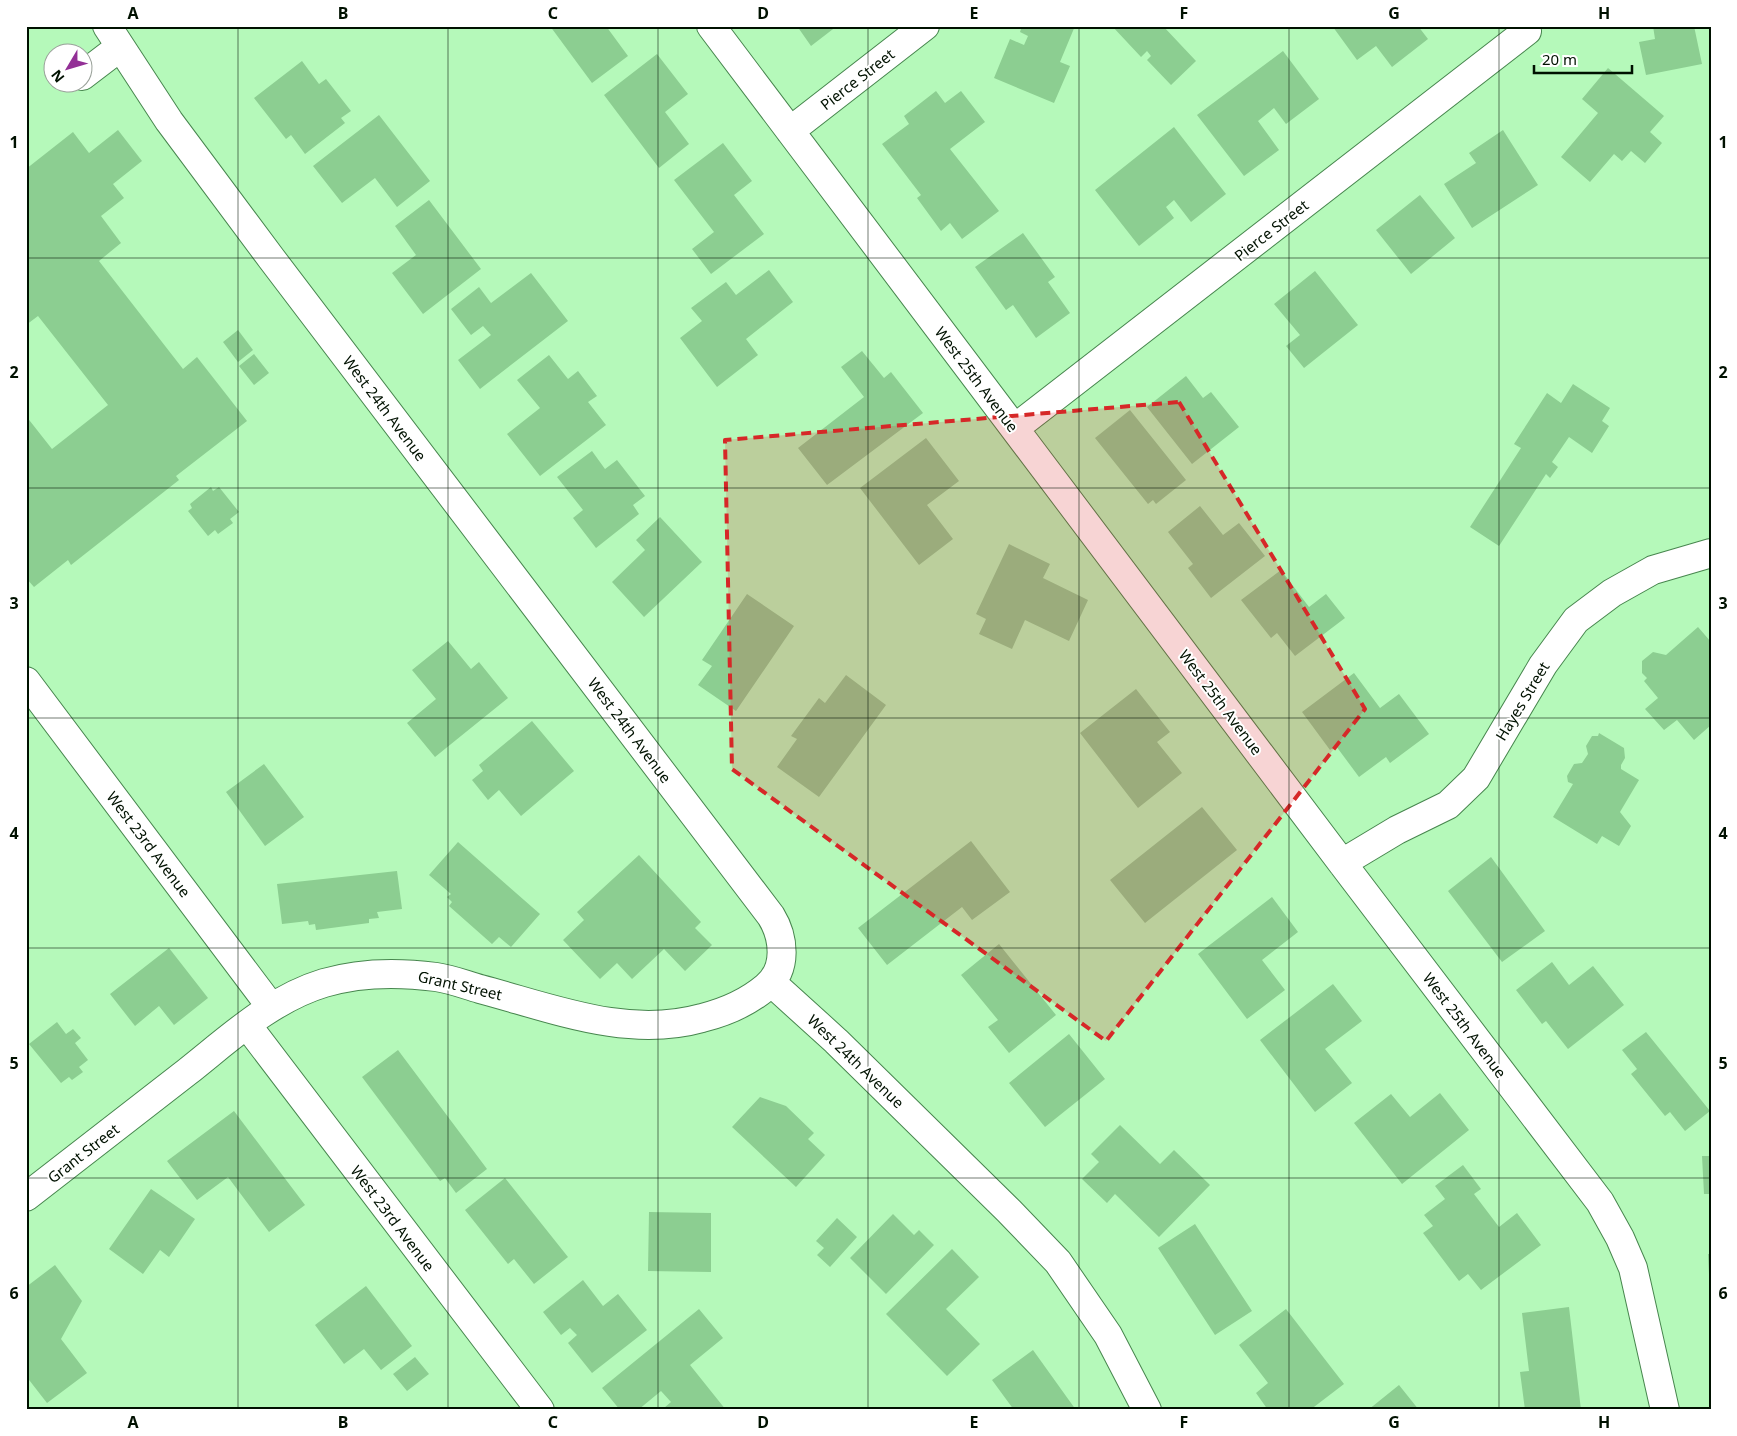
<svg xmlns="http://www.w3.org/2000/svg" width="1737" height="1436" font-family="'Noto Sans',sans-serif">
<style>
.building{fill:#8cce91}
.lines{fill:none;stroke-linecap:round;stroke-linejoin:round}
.minor-casing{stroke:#47864e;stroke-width:30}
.minor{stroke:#fff;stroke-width:28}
.marked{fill:#d62828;fill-opacity:0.2;stroke:#d62828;stroke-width:4;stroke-dasharray:10 6;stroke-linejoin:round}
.grid{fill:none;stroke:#010;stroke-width:1;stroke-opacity:0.55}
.labels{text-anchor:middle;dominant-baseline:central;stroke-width:4;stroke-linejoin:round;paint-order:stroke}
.street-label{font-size:15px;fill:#010;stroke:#fff}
.neatline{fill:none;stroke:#010;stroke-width:2}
.grid-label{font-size:16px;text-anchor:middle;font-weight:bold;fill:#010}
</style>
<rect width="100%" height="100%" fill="#b5f9ba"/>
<path class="building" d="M 550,26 L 606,26 L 628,56 L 592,83 Z
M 797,26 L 837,26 L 811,46 Z
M 1022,26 L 1075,26 L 1060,62 L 1070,66 L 1054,103 L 994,78 L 1010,39 L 1024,45 L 1028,36 L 1020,32 Z
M 1112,26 L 1163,26 L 1196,61 L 1171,85 L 1147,60 L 1151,56 L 1147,51 L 1141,57 Z
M 1334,26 L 1418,26 L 1428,39 L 1392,67 L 1376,46 L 1357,60 L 1333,27 Z
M 1653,26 L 1694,26 L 1702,64 L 1646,75 L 1639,42 L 1655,39 Z
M 1283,51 L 1319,99 L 1286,124 L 1274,108 L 1258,121 L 1279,150 L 1244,176 L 1197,115 Z
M 657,54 L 688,94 L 665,112 L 689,144 L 659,168 L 604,95 Z
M 302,61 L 319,84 L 326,79 L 351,111 L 341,118 L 345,123 L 305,154 L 291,135 L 286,139 L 254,98 Z
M 1608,68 L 1664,116 L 1650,132 L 1662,143 L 1645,163 L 1631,151 L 1622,161 L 1614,154 L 1590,182 L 1561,157 L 1598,113 L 1582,99 Z
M 936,91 L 945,103 L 961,91 L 985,122 L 950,149 L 999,211 L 962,239 L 950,223 L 941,231 L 917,198 L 921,195 L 882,144 L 909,124 L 904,116 Z
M 379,115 L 430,181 L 397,207 L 375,178 L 342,203 L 313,166 Z
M 1174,127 L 1226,194 L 1191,222 L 1174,200 L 1166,207 L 1174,218 L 1139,246 L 1095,190 Z
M 118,130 L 142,161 L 113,184 L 124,198 L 101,216 L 121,243 L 99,261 L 183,369 L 197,357 L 247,421 L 176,476 L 179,480 L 71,565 L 68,560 L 34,587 L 26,578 L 26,416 L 52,449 L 108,405 L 38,316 L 26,325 L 26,169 L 73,132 L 89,153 Z
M 1503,130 L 1538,185 L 1472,228 L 1444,184 L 1476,163 L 1469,153 Z
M 723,143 L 752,181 L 734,195 L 764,234 L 711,274 L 692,249 L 714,232 L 674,180 Z
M 1420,195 L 1455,238 L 1411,274 L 1376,230 Z
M 429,200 L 481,269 L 423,314 L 392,273 L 416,255 L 395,226 Z
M 1023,233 L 1055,277 L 1048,282 L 1070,313 L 1036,338 L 1013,305 L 1006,310 L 975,267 Z
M 769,270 L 793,302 L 746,339 L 758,355 L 717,387 L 680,338 L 702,321 L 691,308 L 726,282 L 736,295 Z
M 1315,271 L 1358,325 L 1304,368 L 1286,346 L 1300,335 L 1274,304 Z
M 531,273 L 568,321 L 480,389 L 458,360 L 491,335 L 483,326 L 471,335 L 451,309 L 479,287 L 491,303 Z
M 238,330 L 253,350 L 238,362 L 223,342 Z
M 862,351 L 884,378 L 891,372 L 923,413 L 827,485 L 798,448 L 864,397 L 841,367 Z
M 254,354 L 269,373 L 254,385 L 239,366 Z
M 549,355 L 568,379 L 578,371 L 597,396 L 588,402 L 606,425 L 540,476 L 507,434 L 540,408 L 517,380 Z
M 1186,376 L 1203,398 L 1211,392 L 1239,427 L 1192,464 L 1147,407 Z
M 1573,384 L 1610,408 L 1602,421 L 1609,426 L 1592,453 L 1569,437 L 1552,462 L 1558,467 L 1550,478 L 1546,474 L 1499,546 L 1470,527 L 1521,448 L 1514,444 L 1547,393 L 1561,403 Z
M 1130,410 L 1186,480 L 1156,504 L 1153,500 L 1148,504 L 1095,438 Z
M 926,438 L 959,481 L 927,505 L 953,539 L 919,565 L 860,488 Z
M 592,451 L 605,469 L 617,460 L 645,496 L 633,505 L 639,514 L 596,548 L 573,518 L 583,510 L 557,477 Z
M 211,487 L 213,491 L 219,487 L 239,512 L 230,519 L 233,523 L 218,534 L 215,530 L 208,536 L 188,511 L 192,508 L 190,504 Z
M 1200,506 L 1223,535 L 1239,523 L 1265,556 L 1211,598 L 1188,568 L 1193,564 L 1168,532 Z
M 660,517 L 702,562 L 644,617 L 612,582 L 645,550 L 636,540 Z
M 1009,544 L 1050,564 L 1043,578 L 1088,600 L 1069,641 L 1025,620 L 1012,649 L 979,634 L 986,619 L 976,614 Z
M 1281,570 L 1309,607 L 1326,594 L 1345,618 L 1295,656 L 1277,633 L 1271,638 L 1241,600 Z
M 747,594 L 794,626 L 736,711 L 698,685 L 712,666 L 702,660 Z
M 1698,627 L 1711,642 L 1711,725 L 1694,740 L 1677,720 L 1664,730 L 1645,709 L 1658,698 L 1644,681 L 1647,678 L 1642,673 L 1642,661 L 1653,652 L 1666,655 Z
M 448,641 L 471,669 L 479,662 L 508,698 L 435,757 L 407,723 L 436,699 L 412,670 Z
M 1354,673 L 1380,708 L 1399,694 L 1429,734 L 1390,763 L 1386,757 L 1359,777 L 1336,746 L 1330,750 L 1302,712 Z
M 846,675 L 886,705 L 819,797 L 777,767 L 797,739 L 791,736 L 819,698 L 825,703 Z
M 1136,689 L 1170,732 L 1157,742 L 1182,773 L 1138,808 L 1080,733 Z
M 532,721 L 574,771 L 521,816 L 499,790 L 488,800 L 472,780 L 483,771 L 479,765 Z
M 1599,733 L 1624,748 L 1625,758 L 1621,765 L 1621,769 L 1639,780 L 1620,812 L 1631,826 L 1619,846 L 1602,836 L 1597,844 L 1553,817 L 1573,784 L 1568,782 L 1567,776 L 1574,764 L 1582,763 L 1588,754 L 1586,746 L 1592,736 L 1598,736 Z
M 264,764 L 304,817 L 265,846 L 226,792 Z
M 1202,807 L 1237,850 L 1145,923 L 1110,880 Z
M 971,841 L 1010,892 L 972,920 L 962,907 L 887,965 L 858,928 Z
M 458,842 L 540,914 L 511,947 L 499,937 L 492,944 L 449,906 L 452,902 L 447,897 L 451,894 L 429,875 Z
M 639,855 L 701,922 L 695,928 L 712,945 L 685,971 L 664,949 L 632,979 L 617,963 L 600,979 L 563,940 L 584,920 L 577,912 Z
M 1491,857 L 1545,931 L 1502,962 L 1448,891 Z
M 397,871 L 402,909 L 377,912 L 379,918 L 369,919 L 369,923 L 316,930 L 315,924 L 309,925 L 308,921 L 282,924 L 277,884 Z
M 1272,897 L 1298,932 L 1262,960 L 1285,990 L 1247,1019 L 1198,954 Z
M 999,944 L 1056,1015 L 1009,1053 L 988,1027 L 998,1020 L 961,975 Z
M 169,948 L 208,998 L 174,1025 L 159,1006 L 135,1026 L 110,994 Z
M 1552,962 L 1569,985 L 1593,966 L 1624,1005 L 1568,1049 L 1546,1021 L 1542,1024 L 1516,990 Z
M 1333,984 L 1362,1021 L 1325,1049 L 1352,1083 L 1315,1112 L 1260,1040 Z
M 57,1022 L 66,1034 L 73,1029 L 81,1038 L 75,1043 L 88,1060 L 79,1067 L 83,1072 L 72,1080 L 69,1077 L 61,1083 L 29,1044 Z
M 1646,1032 L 1710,1111 L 1685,1131 L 1670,1112 L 1665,1116 L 1631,1074 L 1637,1069 L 1622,1050 Z
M 1069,1034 L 1105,1079 L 1045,1127 L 1009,1083 Z
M 398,1050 L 487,1169 L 456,1193 L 445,1178 L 440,1181 L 362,1077 Z
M 1440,1093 L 1469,1130 L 1402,1184 L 1354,1123 L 1391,1094 L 1410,1117 Z
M 760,1097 L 786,1106 L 814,1133 L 808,1139 L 825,1155 L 796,1187 L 732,1127 Z
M 234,1111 L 305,1205 L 269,1232 L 228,1177 L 197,1200 L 167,1161 Z
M 1120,1125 L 1160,1164 L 1174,1150 L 1210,1185 L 1159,1237 L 1115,1194 L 1107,1203 L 1082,1179 L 1099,1162 L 1091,1154 Z
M 1702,1156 L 1711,1156 L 1711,1194 L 1704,1194 Z
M 1463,1165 L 1481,1189 L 1474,1194 L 1499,1227 L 1517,1213 L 1541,1245 L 1481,1290 L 1468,1274 L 1459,1281 L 1423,1233 L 1433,1226 L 1424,1215 L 1445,1199 L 1435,1186 Z
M 505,1178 L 568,1257 L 534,1284 L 514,1259 L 508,1264 L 465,1210 Z
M 151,1189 L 195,1219 L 169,1257 L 160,1250 L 143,1274 L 109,1249 Z
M 649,1212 L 711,1213 L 711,1272 L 648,1271 Z
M 893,1214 L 914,1235 L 919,1230 L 934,1245 L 886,1294 L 850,1258 Z
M 837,1218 L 857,1237 L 830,1267 L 817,1255 L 824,1248 L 816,1241 Z
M 1195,1224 L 1252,1311 L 1215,1335 L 1158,1248 Z
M 952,1249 L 979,1277 L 946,1309 L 980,1344 L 947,1376 L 886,1314 Z
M 1708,1254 L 1711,1254 L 1711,1274 L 1709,1274 Z
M 55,1265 L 82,1301 L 61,1339 L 87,1373 L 47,1403 L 26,1376 L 26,1287 Z
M 583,1280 L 603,1306 L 618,1294 L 647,1330 L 592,1373 L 568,1343 L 577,1335 L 570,1328 L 561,1335 L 543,1312 Z
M 366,1286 L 412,1346 L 381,1370 L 364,1349 L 344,1364 L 315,1325 Z
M 1569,1307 L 1581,1410 L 1525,1410 L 1520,1372 L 1529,1371 L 1522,1313 Z
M 699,1309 L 723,1338 L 690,1365 L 726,1410 L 665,1410 L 664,1408 L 671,1402 L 661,1391 L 638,1410 L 620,1410 L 602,1388 Z
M 1286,1309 L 1344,1384 L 1310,1410 L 1268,1410 L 1256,1393 L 1268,1383 L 1239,1345 Z
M 1033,1350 L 1076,1410 L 1014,1410 L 992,1380 Z
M 415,1357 L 429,1374 L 407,1391 L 393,1374 Z
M 1399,1385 L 1419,1410 L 1368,1410 Z"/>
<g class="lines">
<defs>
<path id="minor" d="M 711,26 L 1342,863 L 1600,1202 L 1620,1238 L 1633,1268 L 1665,1410
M 82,76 L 120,47
M 790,131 L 925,26
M 1015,428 L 1527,31
M 26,681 L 271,1007
M 1342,863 L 1397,830 L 1448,805 L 1476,778 L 1543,665 L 1576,620 L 1612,593 L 1653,570 L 1711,553
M 771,982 L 836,1041 L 1009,1211 L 1058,1262 L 1108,1335 L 1147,1410
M 247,1025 L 540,1410
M 26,1197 C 80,1155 134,1113 187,1072 C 230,1038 271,999 324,983 C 361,972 398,972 436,977 C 451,979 466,985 480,989 C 552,1008 627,1039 702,1018 C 726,1012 747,1003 766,987 C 788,969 784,937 771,916 L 271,258 L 169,121 L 107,26"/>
</defs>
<use href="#minor" class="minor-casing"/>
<use href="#minor" class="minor"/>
</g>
<path class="marked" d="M 1179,402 L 1365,709 L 1106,1041 L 732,769 L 725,440 Z"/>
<path class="grid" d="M 238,26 L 238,1410M 448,26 L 448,1410M 658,26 L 658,1410M 868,26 L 868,1410M 1079,26 L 1079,1410M 1289,26 L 1289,1410M 1499,26 L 1499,1410M 26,258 L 1711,258M 26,488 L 1711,488M 26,718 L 1711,718M 26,948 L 1711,948M 26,1178 L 1711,1178"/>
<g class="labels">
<g class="street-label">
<text transform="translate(857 79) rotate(-38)">Pierce Street</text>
<text transform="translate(1271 230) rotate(-38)">Pierce Street</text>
<text transform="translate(977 379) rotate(53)">West 25th Avenue</text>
<text transform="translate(385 408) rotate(53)">West 24th Avenue</text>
<text transform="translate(1522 701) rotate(-59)">Hayes Street</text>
<text transform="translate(1221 702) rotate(53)">West 25th Avenue</text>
<text transform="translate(630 730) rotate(53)">West 24th Avenue</text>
<text transform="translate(149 844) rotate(53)">West 23rd Avenue</text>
<text transform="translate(460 985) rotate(13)">Grant Street</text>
<text transform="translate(1465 1025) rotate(53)">West 25th Avenue</text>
<text transform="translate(856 1061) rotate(44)">West 24th Avenue</text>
<text transform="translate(83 1153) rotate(-38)">Grant Street</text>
<text transform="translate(393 1218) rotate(53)">West 23rd Avenue</text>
</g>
</g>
<rect width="1737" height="1436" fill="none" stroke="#ffffff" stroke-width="55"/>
<g transform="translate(68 68) rotate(232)"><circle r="24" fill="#ffffff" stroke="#99a099"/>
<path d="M0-4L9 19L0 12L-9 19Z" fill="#933096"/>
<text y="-8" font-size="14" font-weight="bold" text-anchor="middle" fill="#001100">N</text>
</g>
<path d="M1534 65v8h98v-8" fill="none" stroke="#001100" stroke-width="2.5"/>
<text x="1542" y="65" font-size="15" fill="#001100" stroke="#ffffff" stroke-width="4" paint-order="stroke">20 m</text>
<rect x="28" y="28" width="1682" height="1380" class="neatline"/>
<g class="grid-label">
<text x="133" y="19">A</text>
<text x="343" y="19">B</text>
<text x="553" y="19">C</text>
<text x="763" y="19">D</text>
<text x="974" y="19">E</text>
<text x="1184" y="19">F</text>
<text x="1394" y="19">G</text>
<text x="1604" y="19">H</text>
<text x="14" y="148">1</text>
<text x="1723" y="148">1</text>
<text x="14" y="378">2</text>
<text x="1723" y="378">2</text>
<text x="14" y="609">3</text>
<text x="1723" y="609">3</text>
<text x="14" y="839">4</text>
<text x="1723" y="839">4</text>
<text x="14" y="1069">5</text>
<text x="1723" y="1069">5</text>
<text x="14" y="1299">6</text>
<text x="1723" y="1299">6</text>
<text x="133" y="1428">A</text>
<text x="343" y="1428">B</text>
<text x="553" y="1428">C</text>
<text x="763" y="1428">D</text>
<text x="974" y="1428">E</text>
<text x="1184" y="1428">F</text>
<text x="1394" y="1428">G</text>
<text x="1604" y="1428">H</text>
</g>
</svg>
